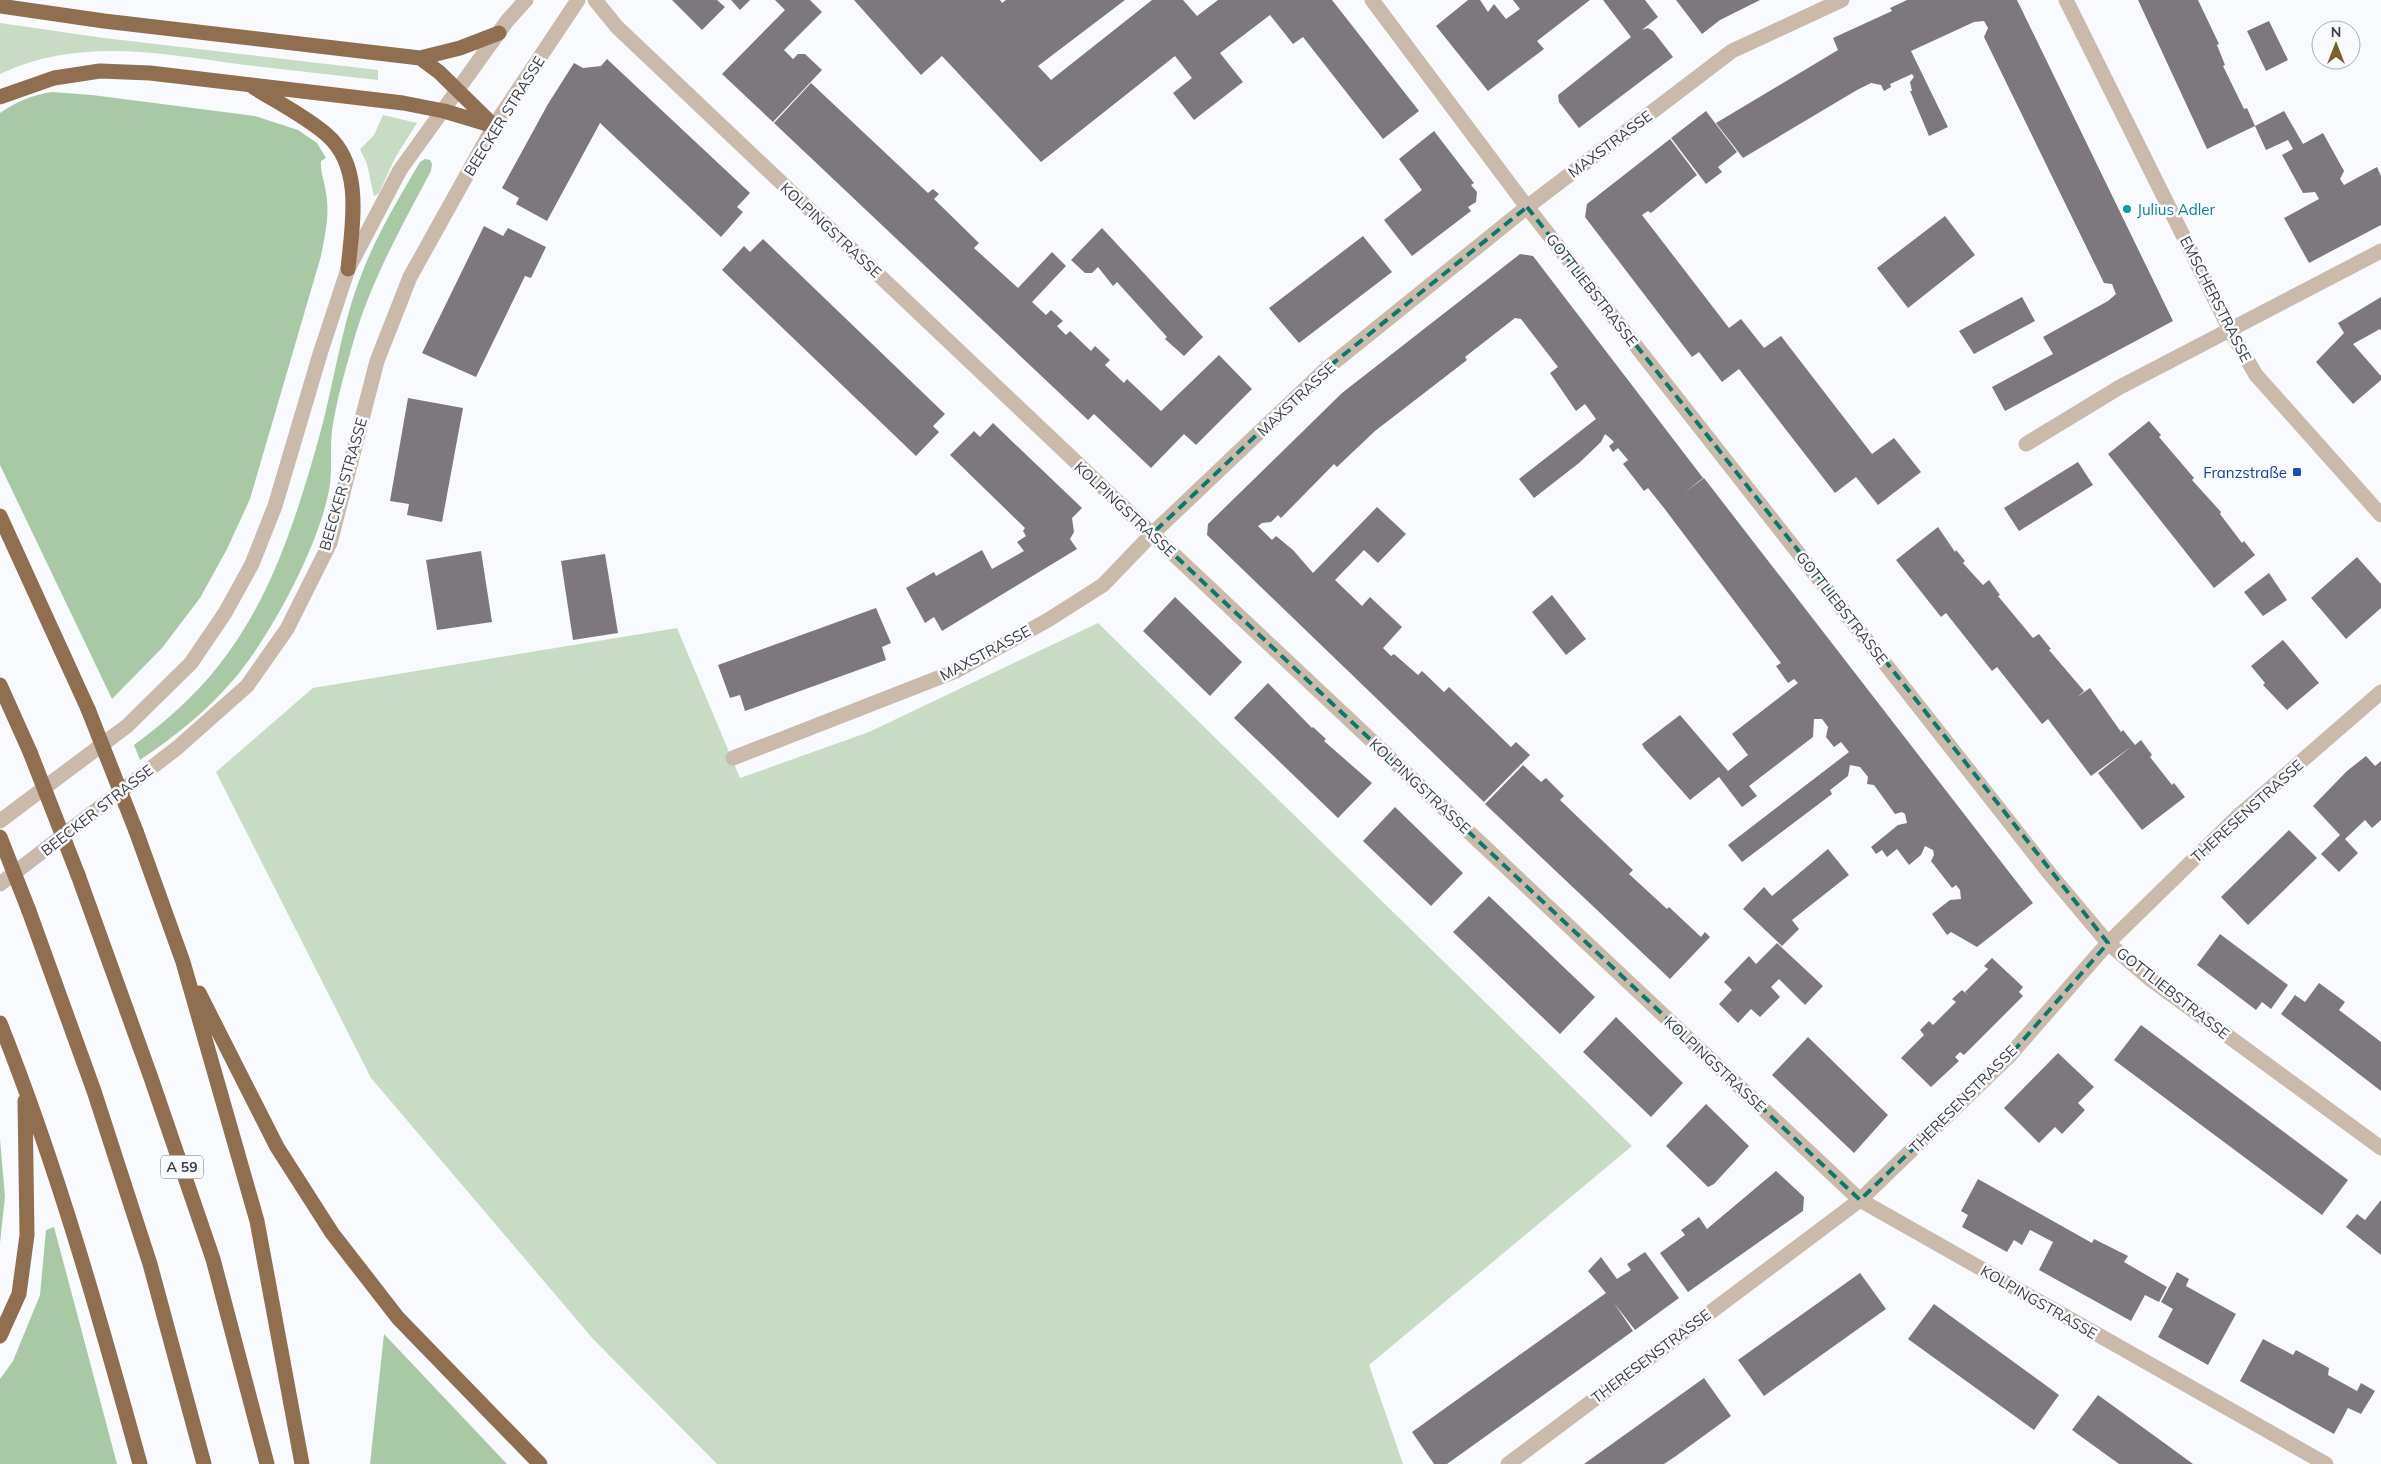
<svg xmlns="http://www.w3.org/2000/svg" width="2381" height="1464" font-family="Mulish,sans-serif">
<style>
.green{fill:#c7dbc5}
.forest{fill:#a9c9a6}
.building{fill:#7c787e}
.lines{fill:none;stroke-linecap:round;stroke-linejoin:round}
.minor{stroke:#cabaab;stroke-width:15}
.highway{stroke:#906f51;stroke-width:15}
.highway-bridge{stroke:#906f51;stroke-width:15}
.marked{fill:none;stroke:#0f766e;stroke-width:4;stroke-dasharray:10 6;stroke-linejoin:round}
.culture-dot{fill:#0f9aa8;stroke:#f8fafe;stroke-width:2}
.transit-dot{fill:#1a4fb4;stroke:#f8fafe;stroke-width:2}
.labels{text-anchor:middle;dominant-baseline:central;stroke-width:5;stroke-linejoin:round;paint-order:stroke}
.shield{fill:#f8fafe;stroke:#747678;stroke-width:1}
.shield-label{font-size:14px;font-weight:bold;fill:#3c3d3f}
.street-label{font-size:15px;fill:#3c3d3f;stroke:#f8fafe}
.culture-label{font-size:15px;fill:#0d838f;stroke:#f8fafe;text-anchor:start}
.transit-label{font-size:15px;fill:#164399;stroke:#f8fafe;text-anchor:end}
</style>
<rect width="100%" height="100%" fill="#f8fafe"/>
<path class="green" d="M 0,23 L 104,38 L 378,70 L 378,80 C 334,75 290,70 246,65 C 161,54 81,36 0,74 Z
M 383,115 L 417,123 L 395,158 L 379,193 L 374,196 L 367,164 L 360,149 L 374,135 Z
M 1098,623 L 1632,1146 L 1369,1365 L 1403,1464 L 717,1464 L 594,1340 L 371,1078 L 216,772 L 313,688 L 677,628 L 740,778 L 869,732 Z"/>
<path class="forest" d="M 52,92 L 92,95 L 255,116 L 298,130 L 317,143 L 326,158 L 321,161 C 320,172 325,182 326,193 C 330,215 325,235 321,256 L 250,499 L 227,549 L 200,598 L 162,648 L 112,699 L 0,465 L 0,113 C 16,102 32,95 52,92 Z
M 425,159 L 430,160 L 432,164 L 431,171 C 402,226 370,282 353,343 C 345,371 336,402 332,431 C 330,448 332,467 330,484 C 322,540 271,636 234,679 C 207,711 174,737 140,760 L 134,745 C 165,722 195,696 219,665 C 272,599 299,510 321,430 C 335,378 342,323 362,273 C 377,234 399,198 420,162 Z
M 0,1139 L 5,1197 L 0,1243 Z
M 54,1227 L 117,1464 L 0,1464 L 0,1379 L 13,1361 L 40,1295 L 46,1230 Z
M 384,1334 L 507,1464 L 370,1464 Z"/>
<path class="building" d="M 672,0 L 717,0 L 725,7 L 702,30 Z
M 731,0 L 750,0 L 740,10 Z
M 775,0 L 810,0 L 822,12 L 784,50 L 793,59 L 798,54 L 805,54 L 822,70 L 773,122 L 722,74 L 785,10 Z
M 854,0 L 1000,0 L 1002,3 L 1006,0 L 1125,0 L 1038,66 L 1051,80 L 1152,0 L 1183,0 L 1197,16 L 1218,0 L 1332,0 L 1419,111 L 1383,139 L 1303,37 L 1293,44 L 1270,15 L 1220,53 L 1243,82 L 1194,120 L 1173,93 L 1192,78 L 1175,56 L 1041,162 L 942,56 L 921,75 Z
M 1468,0 L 1480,0 L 1488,12 L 1494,4 L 1506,19 L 1520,9 L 1513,0 L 1590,0 L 1537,41 L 1544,49 L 1488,91 L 1436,26 Z
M 1603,0 L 1645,0 L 1658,17 L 1642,30 L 1648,28 L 1653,31 L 1673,57 L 1579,128 L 1559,102 L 1558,95 L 1631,37 Z
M 1676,0 L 1760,0 L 1720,20 L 1702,34 Z
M 1907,0 L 2017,0 L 2173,321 L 2005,411 L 1992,387 L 2053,354 L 2043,337 L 2108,301 L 2116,294 L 2112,284 L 2104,283 L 1984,37 L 1988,28 L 1984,21 L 1974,22 L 1911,51 L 1948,127 L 1929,136 L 1910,91 L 1912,91 L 1910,82 L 1914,77 L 1912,74 L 1890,84 L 1891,87 L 1884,91 L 1881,85 L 1871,83 L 1857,90 L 1743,158 L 1716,123 L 1838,50 L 1833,38 L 1892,11 L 1890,8 Z
M 2138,0 L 2198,0 L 2219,44 L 2217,45 L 2225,65 L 2223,66 L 2244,109 L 2247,108 L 2255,126 L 2207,149 Z
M 2269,21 L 2288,60 L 2266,71 L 2247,31 Z
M 607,59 L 750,193 L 737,207 L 743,212 L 721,237 L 600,123 L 547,221 L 516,204 L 519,198 L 502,188 L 548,104 L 574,63 L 583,68 L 601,66 Z
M 811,83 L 928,193 L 933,189 L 939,194 L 934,199 L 979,243 L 974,248 L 1018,288 L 1052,252 L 1066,266 L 1032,302 L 1046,315 L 1051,310 L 1063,321 L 1057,326 L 1066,335 L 1070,331 L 1091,351 L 1095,346 L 1110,360 L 1105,365 L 1124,383 L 1127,379 L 1161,411 L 1219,355 L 1252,389 L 1196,445 L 1184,434 L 1151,468 L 1094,414 L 1088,420 L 774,123 Z
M 1706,111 L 1737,152 L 1718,167 L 1722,172 L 1706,184 L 1671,138 Z
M 2284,111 L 2303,144 L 2323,133 L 2344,171 L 2340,179 L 2344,185 L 2377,167 L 2381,176 L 2381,225 L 2309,263 L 2284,218 L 2319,199 L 2315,192 L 2303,193 L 2282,155 L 2293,149 L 2288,140 L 2266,150 L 2255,126 Z
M 1434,131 L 1474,183 L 1471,185 L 1477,192 L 1476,202 L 1468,207 L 1471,211 L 1412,256 L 1384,220 L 1422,190 L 1399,159 Z
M 1670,139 L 1697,175 L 1651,213 L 1648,211 L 1642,215 L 1729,328 L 1741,319 L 1764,348 L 1781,336 L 1872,454 L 1894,438 L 1921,472 L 1878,505 L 1856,477 L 1835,493 L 1739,369 L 1722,382 L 1699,352 L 1692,357 L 1585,217 L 1587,204 Z
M 1945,216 L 1975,255 L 1908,308 L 1877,268 Z
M 484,226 L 503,236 L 508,228 L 546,247 L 531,278 L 525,276 L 476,377 L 422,353 Z
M 1102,228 L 1203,337 L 1184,356 L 1165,339 L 1167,337 L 1117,282 L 1113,286 L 1098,267 L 1092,273 L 1085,273 L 1071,260 Z
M 1363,236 L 1392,272 L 1299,343 L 1269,308 Z
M 763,239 L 945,414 L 933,426 L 939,432 L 916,456 L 722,270 L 744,246 L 750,252 Z
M 1520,254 L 1533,256 L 1703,478 L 1684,493 L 1704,478 L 2033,903 L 1977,947 L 1951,932 L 1947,935 L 1932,914 L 1950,900 L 1961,899 L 1960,890 L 1956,885 L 1952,888 L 1931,861 L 1934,855 L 1933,850 L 1925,846 L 1921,855 L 1909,865 L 1897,849 L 1887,857 L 1882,850 L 1876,854 L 1871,847 L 1898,825 L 1907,823 L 1905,814 L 1902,812 L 1895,814 L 1874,785 L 1867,784 L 1868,777 L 1860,767 L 1850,765 L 1848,776 L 1830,790 L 1832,794 L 1742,862 L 1728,845 L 1849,752 L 1841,742 L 1834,747 L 1826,737 L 1828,727 L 1822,719 L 1814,719 L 1813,737 L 1749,786 L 1757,796 L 1742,807 L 1719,777 L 1690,800 L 1644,748 L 1642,744 L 1680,715 L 1728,771 L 1748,755 L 1732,734 L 1798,683 L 1794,679 L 1788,683 L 1776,666 L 1781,663 L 1664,508 L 1648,488 L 1644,491 L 1623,464 L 1628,460 L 1618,448 L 1613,452 L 1609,446 L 1614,442 L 1610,438 L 1605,434 L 1601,442 L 1579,463 L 1534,498 L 1519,479 L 1596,419 L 1585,404 L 1576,411 L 1550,373 L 1558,367 L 1521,319 L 1515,318 L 1465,357 L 1467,360 L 1375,431 L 1337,467 L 1334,464 L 1281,518 L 1278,515 L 1271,522 L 1262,523 L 1258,526 L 1272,540 L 1276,536 L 1293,550 L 1313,573 L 1377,507 L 1406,534 L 1378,563 L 1364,550 L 1335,580 L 1362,606 L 1370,597 L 1402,627 L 1383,648 L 1391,656 L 1394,654 L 1418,675 L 1422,671 L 1444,692 L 1449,687 L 1511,747 L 1516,742 L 1530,755 L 1484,802 L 1207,535 L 1208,524 L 1342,393 Z
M 2022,297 L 2035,321 L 1974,354 L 1959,331 Z
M 2381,297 L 2381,331 L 2380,329 L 2353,344 L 2381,376 L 2381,380 L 2353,404 L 2316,362 L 2344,333 L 2338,323 Z
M 408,398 L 463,408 L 442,522 L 407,515 L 409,504 L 390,501 Z
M 2149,421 L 2161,435 L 2159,437 L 2194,478 L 2192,480 L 2221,512 L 2220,514 L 2242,543 L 2244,541 L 2255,555 L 2214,588 L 2108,454 Z
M 993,423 L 1082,508 L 1072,518 L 1074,532 L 1070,539 L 1077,549 L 942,631 L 934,617 L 925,623 L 906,588 L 934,572 L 936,576 L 982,550 L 992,569 L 1024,551 L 1017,542 L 1026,536 L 1023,531 L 1025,528 L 950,455 L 974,431 L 980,437 Z
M 2078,462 L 2093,485 L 2019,531 L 2004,508 Z
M 1938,527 L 1955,552 L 1956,550 L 1965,561 L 1963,563 L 1970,571 L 1983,585 L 1989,580 L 2000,595 L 1998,596 L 2033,638 L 2039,634 L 2051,649 L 2049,650 L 2084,691 L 2077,697 L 2090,688 L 2121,732 L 2123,730 L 2135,745 L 2141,740 L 2152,755 L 2150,757 L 2172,785 L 2174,783 L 2185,797 L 2142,830 L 2098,773 L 2132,746 L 2091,776 L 2048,719 L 2042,724 L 1997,667 L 1992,671 L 1946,613 L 1941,617 L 1896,560 Z
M 481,551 L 492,622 L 437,630 L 426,560 Z
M 605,554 L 618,633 L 573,640 L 561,561 Z
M 2357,557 L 2381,584 L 2381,608 L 2346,639 L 2311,598 Z
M 2269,573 L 2287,600 L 2263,616 L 2244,592 Z
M 1552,595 L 1586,639 L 1566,655 L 1532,612 Z
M 1175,597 L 1242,662 L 1210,696 L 1143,631 Z
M 876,608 L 891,643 L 882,647 L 886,660 L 745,711 L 740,695 L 730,698 L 718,665 Z
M 2283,640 L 2319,683 L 2287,710 L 2263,685 L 2265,683 L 2251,666 Z
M 1268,683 L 1312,728 L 1313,727 L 1326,739 L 1324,741 L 1372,783 L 1338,818 L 1234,718 Z
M 2366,756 L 2375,766 L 2381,761 L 2381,820 L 2372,828 L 2365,820 L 2345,839 L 2358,853 L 2339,872 L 2321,854 L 2340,835 L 2313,806 L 2347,771 Z
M 1523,765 L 1541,782 L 1546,778 L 1564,796 L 1560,800 L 1633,870 L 1629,874 L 1667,909 L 1669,907 L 1701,937 L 1705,932 L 1710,937 L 1670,979 L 1485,804 Z
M 1395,807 L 1463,873 L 1431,906 L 1363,841 Z
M 2289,830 L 2317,858 L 2248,925 L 2221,897 Z
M 1828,849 L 1849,875 L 1792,920 L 1799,929 L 1782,946 L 1743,909 L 1764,887 L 1772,896 Z
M 1489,896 L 1595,997 L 1560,1034 L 1453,932 Z
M 2220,934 L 2288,985 L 2271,1009 L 2262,1002 L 2256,1010 L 2197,965 Z
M 1777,943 L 1823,986 L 1805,1005 L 1779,979 L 1771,987 L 1780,997 L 1760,1017 L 1751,1009 L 1738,1023 L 1719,1004 L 1732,990 L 1724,982 L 1749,956 L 1756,964 Z
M 1992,958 L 2023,987 L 2019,992 L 2023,996 L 1964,1055 L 1960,1052 L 1955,1057 L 1959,1061 L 1931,1087 L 1901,1058 L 1924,1035 L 1920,1030 L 1929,1021 L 1933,1025 L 1956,1002 L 1952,999 L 1962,990 L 1970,997 L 1965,992 L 1988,969 L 1984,966 Z
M 2319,983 L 2345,1002 L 2339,1010 L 2381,1042 L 2381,1091 L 2281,1014 L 2295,995 L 2305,1002 Z
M 1616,1017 L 1683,1083 L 1651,1117 L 1583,1052 Z
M 2141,1025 L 2348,1180 L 2322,1215 L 2114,1060 Z
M 1808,1037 L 1888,1115 L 1854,1153 L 1772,1075 Z
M 2058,1053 L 2094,1087 L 2078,1103 L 2085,1110 L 2062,1134 L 2055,1127 L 2039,1143 L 2004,1108 Z
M 1706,1104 L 1749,1146 L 1714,1184 L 1708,1187 L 1666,1146 Z
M 1776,1171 L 1804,1197 L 1803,1211 L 1688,1292 L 1660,1253 L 1685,1235 L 1681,1230 L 1699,1217 L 1707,1229 Z
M 1978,1179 L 2092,1243 L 2094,1239 L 2128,1256 L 2124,1262 L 2167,1287 L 2159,1302 L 2145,1295 L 2131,1321 L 2039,1270 L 2053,1242 L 2030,1230 L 2022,1245 L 2014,1240 L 2007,1252 L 1962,1227 L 1968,1215 L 1961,1211 Z
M 2381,1200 L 2381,1255 L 2346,1227 L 2357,1214 L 2365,1220 Z
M 1645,1252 L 1679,1298 L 1635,1330 L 1614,1303 L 1633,1331 L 1447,1464 L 1434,1464 L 1412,1432 L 1606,1293 L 1588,1271 L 1601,1257 L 1617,1279 L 1631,1270 L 1627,1264 Z
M 2177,1272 L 2189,1279 L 2186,1286 L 2236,1314 L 2208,1365 L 2158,1337 L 2173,1309 L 2161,1302 Z
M 1860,1273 L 1886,1309 L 1764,1396 L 1738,1360 Z
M 1934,1304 L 2059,1395 L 2034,1430 L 1908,1339 Z
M 2263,1339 L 2293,1355 L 2296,1350 L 2329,1368 L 2328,1375 L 2357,1391 L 2361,1383 L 2375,1391 L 2361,1414 L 2348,1408 L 2334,1434 L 2240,1381 Z
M 1704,1378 L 1731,1416 L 1676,1456 L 1664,1464 L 1584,1464 Z
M 2098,1395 L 2167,1445 L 2193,1464 L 2119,1464 L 2072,1430 Z"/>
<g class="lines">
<path class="minor" d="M 595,0 L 617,27 L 1152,534 L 1860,1200 L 2326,1464
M 1372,0 L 1527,207 L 2050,874 L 2108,943 L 2150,979 L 2381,1148
M 2066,0 L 2230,330 L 2256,375 L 2381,515
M 2026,444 L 2120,387 L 2381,251
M 733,758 L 956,671 L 1048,620 L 1103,585 L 1152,534 L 1326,369 L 1527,207 L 1732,51 L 1842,0
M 0,821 L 127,726 L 191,663 L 225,613 L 252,564 L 275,506 L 320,354 L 348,269 L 400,170 L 507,21 L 526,0
M 0,884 L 177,748 L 247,686 L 287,629 L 330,543 L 377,361 L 410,277 L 494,126 L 578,0
M 1508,1464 L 1860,1200 L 2010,1055 L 2108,943 L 2236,818 L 2381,692"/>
<path class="highway" d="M 0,6 L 104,21 L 420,58 L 460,48 L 499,33
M 420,58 L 439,72 L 493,125
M 253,87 C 277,102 305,116 327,135 C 364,167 352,226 348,269
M 0,97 L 54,78 L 100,71 L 150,73 L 403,103 L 444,111 L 494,126
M 0,516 L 88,709
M 0,685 L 30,752
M 136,831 L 183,962 L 257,1221 L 302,1464
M 78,875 L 150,1075 L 213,1259 L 267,1464
M 29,911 L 94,1091 L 150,1264 L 204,1464
M 199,993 L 277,1147 L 332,1233 L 398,1318 L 540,1464
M 0,1023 C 57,1166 99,1315 140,1464
M 0,1336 L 19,1294 L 27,1235 L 25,1101"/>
<path class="highway-bridge" d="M 88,709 L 136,831
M 30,752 L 78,875
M 0,837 L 29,911"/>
</g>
<path class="marked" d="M 1527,207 L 2108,943 L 2010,1055 L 1860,1200 L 1152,534 L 1326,369 Z"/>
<circle class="culture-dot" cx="2127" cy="209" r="5"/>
<rect class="transit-dot" x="2292" y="467" width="10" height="10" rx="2.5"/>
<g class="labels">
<rect class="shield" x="161" y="1155.5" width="42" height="23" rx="4"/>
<g class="shield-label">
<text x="182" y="1167">A 59</text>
</g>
<g class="street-label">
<text transform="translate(504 116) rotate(-58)">BEECKER STRASSE</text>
<text transform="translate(1610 144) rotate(-37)">MAXSTRASSE</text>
<text transform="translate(831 230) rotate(43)">KOLPINGSTRASSE</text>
<text transform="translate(1592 290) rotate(52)">GOTTLIEBSTRASSE</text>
<text transform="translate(2216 299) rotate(63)">EMSCHERSTRASSE</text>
<text transform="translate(1296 399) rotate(-43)">MAXSTRASSE</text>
<text transform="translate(343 484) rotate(-74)">BEECKER STRASSE</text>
<text transform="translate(1125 509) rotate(43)">KOLPINGSTRASSE</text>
<text transform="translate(1842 608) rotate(52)">GOTTLIEBSTRASSE</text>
<text transform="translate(985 653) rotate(-28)">MAXSTRASSE</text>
<text transform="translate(1420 786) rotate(43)">KOLPINGSTRASSE</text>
<text transform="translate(97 810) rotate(-38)">BEECKER STRASSE</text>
<text transform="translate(2247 811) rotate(-42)">THERESENSTRASSE</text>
<text transform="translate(2173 993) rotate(38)">GOTTLIEBSTRASSE</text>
<text transform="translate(1715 1064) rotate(43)">KOLPINGSTRASSE</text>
<text transform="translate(1963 1099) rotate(-45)">THERESENSTRASSE</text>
<text transform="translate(2039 1302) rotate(30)">KOLPINGSTRASSE</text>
<text transform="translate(1651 1356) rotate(-37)">THERESENSTRASSE</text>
</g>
<g class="culture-label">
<text x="2137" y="209">Julius Adler</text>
</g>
<g class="transit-label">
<text x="2287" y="472">Franzstraße</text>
</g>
</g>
<g transform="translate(2336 45)"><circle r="24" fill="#f8fafe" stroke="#adaeb2"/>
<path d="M0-4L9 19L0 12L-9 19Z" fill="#786232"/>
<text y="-8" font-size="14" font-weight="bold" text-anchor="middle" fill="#3c3d3f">N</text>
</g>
</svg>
